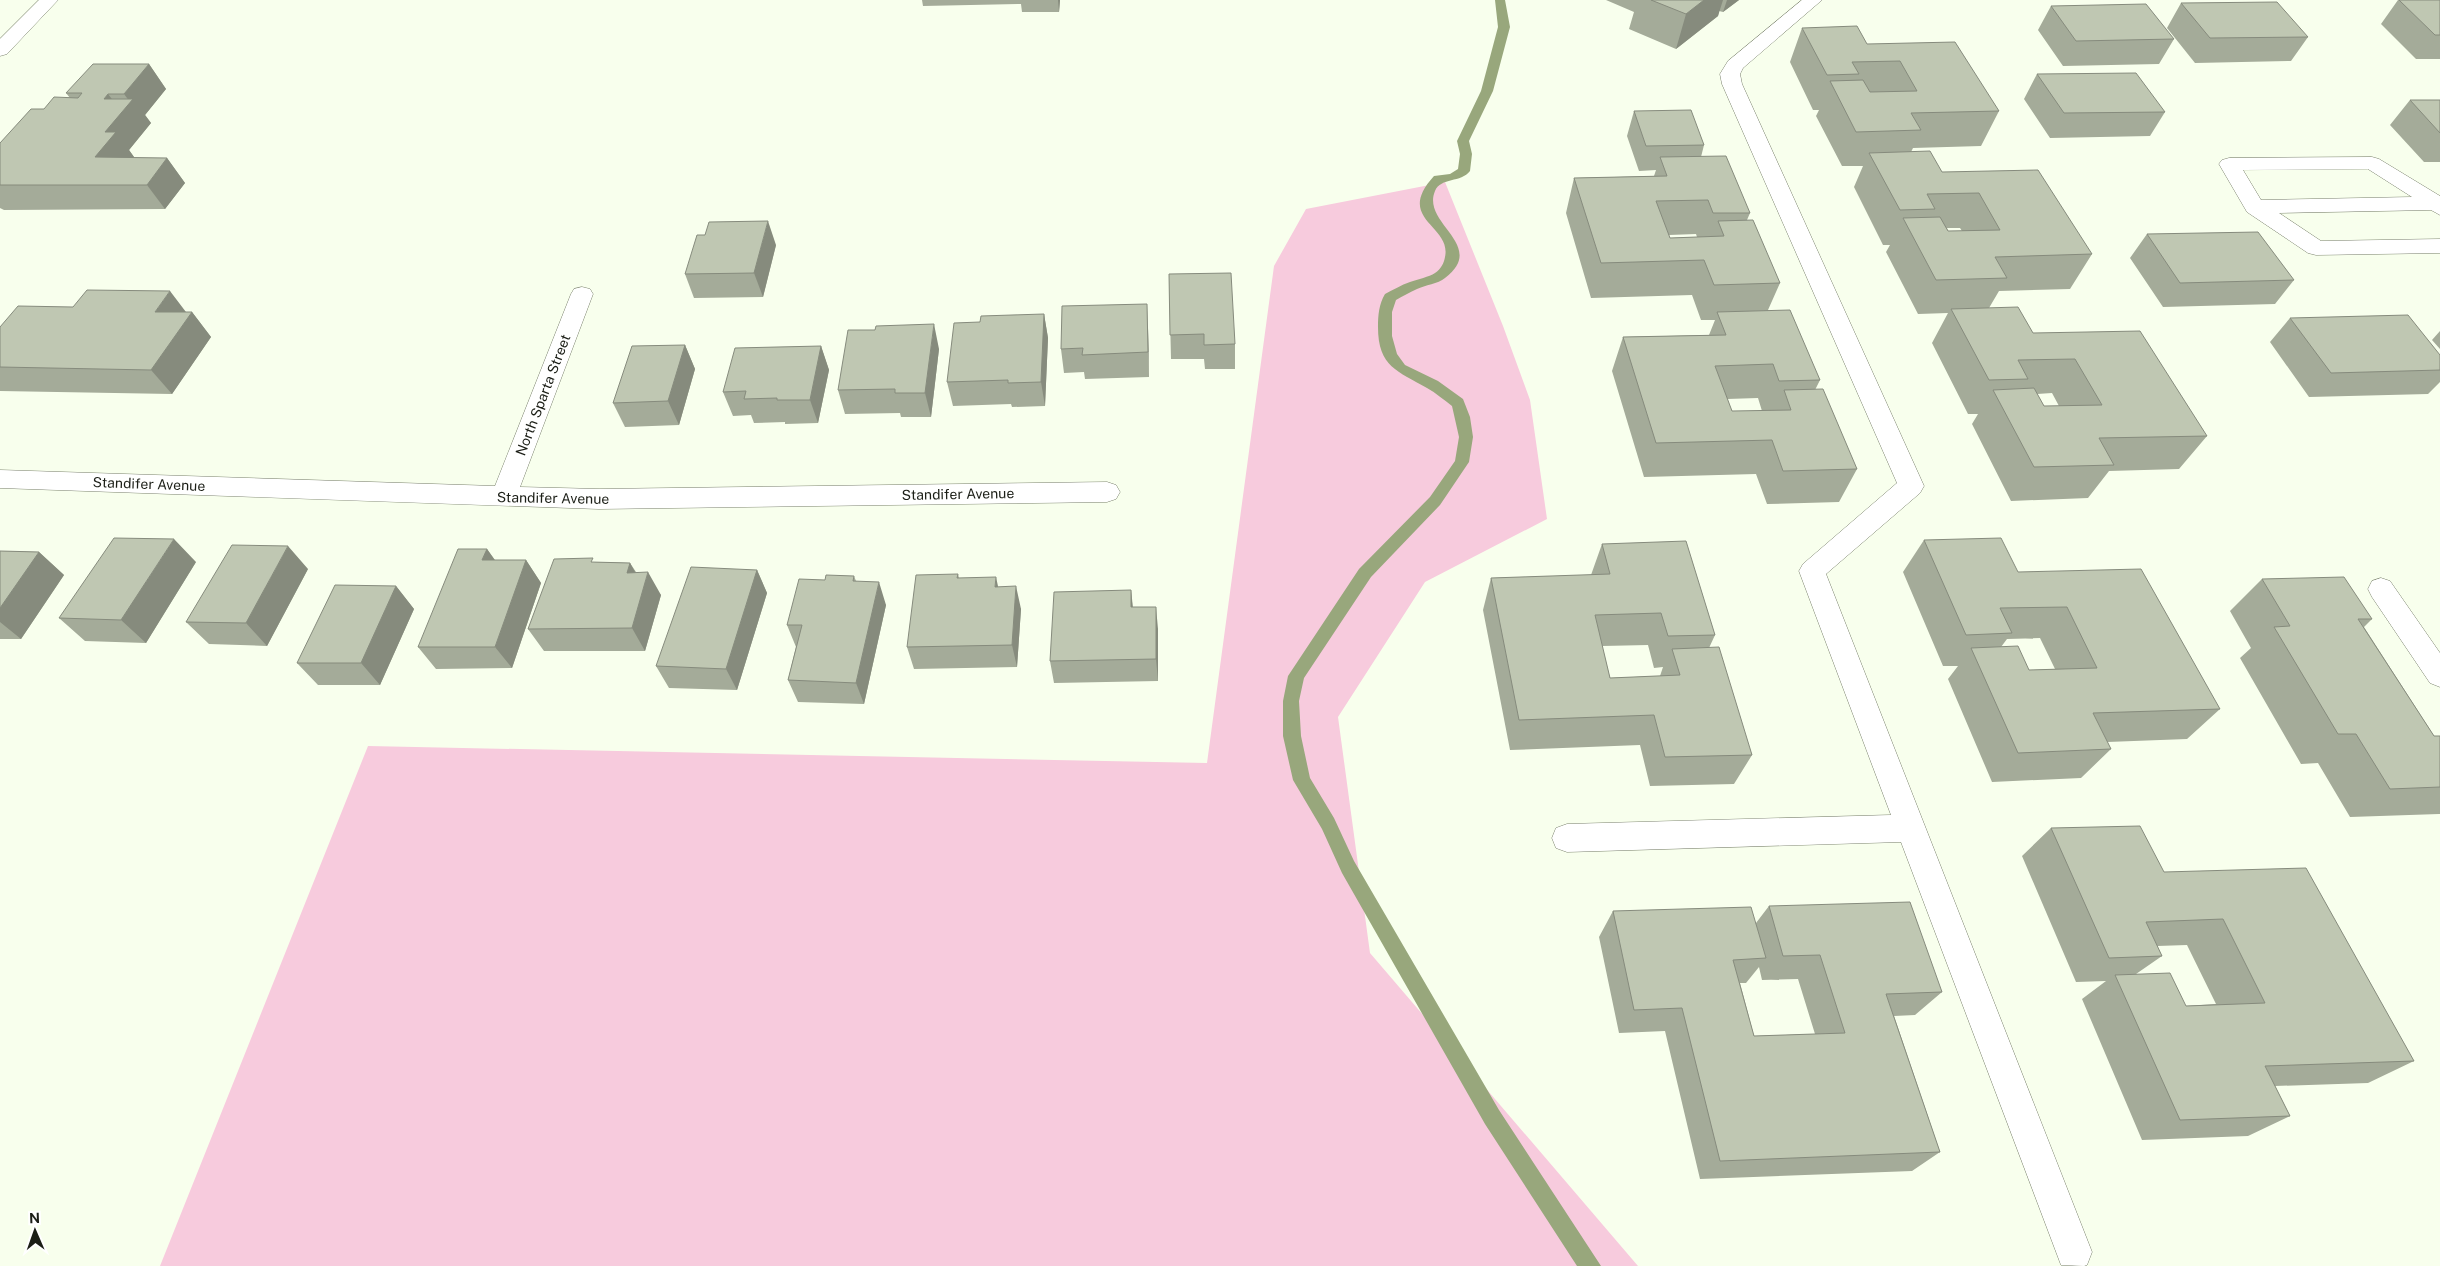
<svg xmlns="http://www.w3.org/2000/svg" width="2440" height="1266" font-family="'Public Sans',sans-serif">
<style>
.green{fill:#f7cbdd}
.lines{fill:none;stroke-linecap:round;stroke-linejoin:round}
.stream{fill:#98a77c;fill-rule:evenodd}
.minor-casing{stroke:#7b826e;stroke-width:1}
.minor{fill:#fff;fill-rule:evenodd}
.wall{fill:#a4ab99;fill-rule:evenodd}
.shaded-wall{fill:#868b7d}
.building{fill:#bfc7b2;stroke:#868b7d}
.labels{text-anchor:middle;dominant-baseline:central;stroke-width:4;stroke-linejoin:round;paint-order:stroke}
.street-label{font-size:14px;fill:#1b1e16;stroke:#fff}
</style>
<rect width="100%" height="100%" fill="#f8ffed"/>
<path class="green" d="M 1445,182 L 1503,326 L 1530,400 L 1547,519 L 1425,582 L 1338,717 L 1370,953 L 1638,1266 L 160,1266 L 368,746 L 1207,763 L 1274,266 L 1306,209 Z"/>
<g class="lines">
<path class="stream" d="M 1495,0 L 1505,0 L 1510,27 L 1493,91 L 1469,141 L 1472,154 L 1470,171 C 1461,183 1441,177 1435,191 C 1421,224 1488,245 1445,278 C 1438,284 1425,285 1417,289 C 1410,292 1403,296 1396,300 L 1392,312 L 1392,336 L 1397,354 L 1405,365 L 1438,381 L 1463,399 L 1470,417 L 1473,437 L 1469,462 L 1440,505 L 1371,577 L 1304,678 L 1299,701 L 1301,736 L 1310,778 L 1334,818 L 1354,861 L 1499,1110 L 1601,1266 L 1577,1266 L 1485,1124 L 1342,873 L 1322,829 L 1293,780 L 1283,736 L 1283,701 L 1288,676 L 1359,569 L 1430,497 L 1455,461 L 1459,437 L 1452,406 C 1444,400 1436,393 1427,388 C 1398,371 1378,367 1378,327 C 1378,315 1379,304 1385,294 C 1393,290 1401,285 1410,282 C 1418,279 1429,277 1435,273 C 1441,269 1444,263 1445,257 C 1452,225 1394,220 1434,176 L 1450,174 L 1458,169 L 1460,154 L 1457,141 L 1481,91 L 1498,27 Z"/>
<defs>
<path id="minor" d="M 39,0 L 58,0 L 7,54 L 0,56 L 0,39 Z
M 1802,0 L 1822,0 L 1743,68 L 1740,74 L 1742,84 L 1924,486 L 1920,493 L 1826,574 L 2092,1252 L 2087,1265 L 2084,1266 L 2061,1265 L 1901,842 L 1567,852 L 1556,848 L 1552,838 L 1556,828 L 1567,824 L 1891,815 L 1799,571 L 1803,564 L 1897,483 L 1722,84 L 1720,74 L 1728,61 Z
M 2372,157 L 2379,159 L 2440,196 L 2440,215 L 2431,210 L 2279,213 L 2321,241 L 2440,239 L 2440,253 L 2316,255 L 2308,253 L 2247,212 L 2219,164 L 2222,160 L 2229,158 ZM 2368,169 L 2412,197 L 2261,200 L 2243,170 Z
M 582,287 L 590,289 L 593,294 L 520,487 L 599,489 L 1107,482 L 1116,485 L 1120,492 L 1116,499 L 1107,502 L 599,509 L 0,488 L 0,470 L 495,486 L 571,294 L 574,289 Z
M 2381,578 L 2390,581 L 2440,653 L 2440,687 L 2430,683 L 2372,597 L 2368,589 L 2372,581 Z"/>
</defs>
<use href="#minor" class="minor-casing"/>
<use href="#minor" class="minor"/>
</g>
<path class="wall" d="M 922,0 L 1060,0 L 1059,12 L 1022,12 L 1021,4 L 923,6 Z
M 1606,0 L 1739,0 L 1723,12 L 1719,11 L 1718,16 L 1676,49 L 1629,29 L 1634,12 Z
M 2398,0 L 2440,0 L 2440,59 L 2416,59 L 2381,24 Z
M 2181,3 L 2308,37 L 2291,61 L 2195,63 L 2167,28 Z
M 2051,6 L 2174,39 L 2159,64 L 2063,66 L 2038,30 Z
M 1802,28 L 1867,44 L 1999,111 L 1981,146 L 1913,148 L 1911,152 L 1942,172 L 2092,254 L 2070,289 L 1999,291 L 1989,308 L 2207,436 L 2179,469 L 2109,471 L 2088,498 L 2011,501 L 1972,424 L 1978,414 L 1968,414 L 1932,343 L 1948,313 L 1918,314 L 1886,252 L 1890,245 L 1883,245 L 1854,187 L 1863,166 L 1842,166 L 1816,116 L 1819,110 L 1813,110 L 1790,62 ZM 1947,228 L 1960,228 L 1962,231 L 1948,231 ZM 2052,393 L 2059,406 L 2044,406 L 2037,394 Z
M 149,64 L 166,89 L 145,115 L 151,123 L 129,150 L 134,157 L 133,158 L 167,158 L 185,183 L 165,209 L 4,210 L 0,208 L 0,143 L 70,98 L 66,93 Z
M 2037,74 L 2165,112 L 2150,136 L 2050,138 L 2024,99 Z
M 2410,100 L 2440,100 L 2440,162 L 2424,162 L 2390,125 Z
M 1634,111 L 1704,145 L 1701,157 L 1750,213 L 1747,220 L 1780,283 L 1768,310 L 1820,380 L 1815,390 L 1857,469 L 1839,502 L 1767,504 L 1756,474 L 1644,477 L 1612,371 L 1623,337 L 1709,335 L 1715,320 L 1701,320 L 1692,295 L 1591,298 L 1566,213 L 1574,178 L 1654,176 L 1656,170 L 1639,171 L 1627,136 ZM 1696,234 L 1697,237 L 1670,238 L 1669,235 ZM 1758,398 L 1762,411 L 1732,411 L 1727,399 Z
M 2147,234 L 2294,280 L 2275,304 L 2163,307 L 2130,258 Z
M 776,245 L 763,297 L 694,298 L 685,274 Z
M 1169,274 L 1235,344 L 1235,369 L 1205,369 L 1204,359 L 1171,359 Z
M 186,312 L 192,312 L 211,337 L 172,394 L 0,391 L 0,327 Z
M 1044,314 L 1048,338 L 1045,406 L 1012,407 L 1011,404 L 953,406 L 947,382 L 980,322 Z
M 2290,318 L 2440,355 L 2440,382 L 2428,394 L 2309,397 L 2270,342 Z
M 1148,328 L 1149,377 L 1085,379 L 1084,372 L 1064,373 L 1061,349 Z
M 2440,331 L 2440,349 L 2432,340 Z
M 685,345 L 695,369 L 679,425 L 625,427 L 613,403 Z
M 821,346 L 829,370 L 818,423 L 785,424 L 785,422 L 754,423 L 751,415 L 733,416 L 723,392 Z
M 939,349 L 931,417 L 901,417 L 900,413 L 845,414 L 838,390 Z
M 1924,540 L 2018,572 L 2220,709 L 2187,739 L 2107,742 L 2111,749 L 2081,778 L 1992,782 L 1948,679 L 1958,666 L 1943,666 L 1903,572 ZM 2040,638 L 2055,669 L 2029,670 L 2001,647 L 2007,639 Z
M 1602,544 L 1715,635 L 1709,648 L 1752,755 L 1734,784 L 1650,786 L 1640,745 L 1510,750 L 1483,610 L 1491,578 L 1591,575 ZM 1648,645 L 1654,668 L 1663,667 L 1660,676 L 1610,678 L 1602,646 Z
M 487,549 L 495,560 L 526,560 L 541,583 L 512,668 L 436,669 L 418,647 Z
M 0,551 L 39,552 L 64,575 L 21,639 L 0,639 Z
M 196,562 L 146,643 L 85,641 L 59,618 Z
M 595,562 L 630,563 L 636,572 L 661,595 L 645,651 L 544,651 L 528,629 Z
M 308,569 L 267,646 L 209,644 L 186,622 Z
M 757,570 L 767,593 L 737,690 L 669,688 L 656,666 Z
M 958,574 L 959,578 L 998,587 L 1021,609 L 1017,667 L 914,669 L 907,647 Z
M 854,576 L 856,581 L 886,605 L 864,704 L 798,702 L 788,680 L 796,647 L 787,625 L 825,580 Z
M 2262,579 L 2372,619 L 2364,627 L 2434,736 L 2440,736 L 2440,814 L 2439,814 L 2350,817 L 2318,763 L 2301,764 L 2240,658 L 2251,648 L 2230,611 Z
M 396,586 L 414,609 L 380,685 L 318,685 L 297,663 Z
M 1131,590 L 1133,607 L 1158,629 L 1158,681 L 1054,683 L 1050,661 Z
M 2051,828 L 2164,872 L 2414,1061 L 2368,1083 L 2275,1086 L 2290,1116 L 2248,1136 L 2142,1140 L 2082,999 L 2106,981 L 2076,982 L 2022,856 ZM 2187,945 L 2216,1004 L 2186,1006 L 2136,974 L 2162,956 L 2157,946 Z
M 1769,906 L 1942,992 L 1915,1015 L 1894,1016 L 1940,1152 L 1912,1171 L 1700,1179 L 1665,1031 L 1619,1033 L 1599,937 L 1613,911 L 1756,923 ZM 1759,967 L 1762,980 L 1798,979 L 1815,1034 L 1754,1036 L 1740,983 L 1746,983 Z"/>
<path class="shaded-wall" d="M 1058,0 L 1060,0 L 1059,12 Z
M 1704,0 L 1723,0 L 1718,16 L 1676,49 L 1686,14 Z
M 1727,0 L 1739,0 L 1723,12 Z
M 149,64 L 166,89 L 145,115 L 151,123 L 129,150 L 134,157 L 114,182 L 95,157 L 105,132 L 104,99 L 108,94 L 122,112 L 130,102 L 124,94 Z
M 167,158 L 185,183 L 165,209 L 147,185 Z
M 768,221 L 776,245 L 763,297 L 754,273 Z
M 170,291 L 189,316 L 155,312 Z
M 1147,304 L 1148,328 L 1149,377 L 1148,352 Z
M 192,312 L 211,337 L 172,394 L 151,370 Z
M 1044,314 L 1048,338 L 1045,406 L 1041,382 Z
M 934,324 L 939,349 L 931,417 L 925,393 Z
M 685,345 L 695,369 L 679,425 L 668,401 Z
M 821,346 L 829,370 L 818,423 L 810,400 Z
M 174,539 L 196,562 L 146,643 L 121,620 Z
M 288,546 L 308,569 L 267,646 L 246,623 Z
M 487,549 L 503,572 L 482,560 Z
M 39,552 L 64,575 L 21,639 L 0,622 L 0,608 Z
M 526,560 L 541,583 L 512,668 L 495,647 Z
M 630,563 L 643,586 L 627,573 Z
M 757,570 L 767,593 L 737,690 L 726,669 Z
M 648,572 L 661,595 L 645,651 L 632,628 Z
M 996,577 L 1001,600 L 995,587 Z
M 879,582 L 886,605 L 864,704 L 856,683 Z
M 396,586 L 414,609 L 380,685 L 361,663 Z
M 1016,586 L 1021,609 L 1017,667 L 1012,645 Z
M 1131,590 L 1133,613 L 1131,607 Z
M 1156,607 L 1158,629 L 1158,681 L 1156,659 Z"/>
<path class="building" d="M 1651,0 L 1704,0 L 1686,14 Z
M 2399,0 L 2440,0 L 2440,35 L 2435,35 Z
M 2277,2 L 2308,37 L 2210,38 L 2181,3 Z
M 2146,4 L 2174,39 L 2076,41 L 2051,6 Z
M 1857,26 L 1867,44 L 1955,42 L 1999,111 L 1911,113 L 1921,130 L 1856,132 L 1830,81 L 1863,80 L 1870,92 L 1917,91 L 1900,61 L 1852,62 L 1859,74 L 1827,75 L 1802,28 Z
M 93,64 L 149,64 L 124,94 L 108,94 L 104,99 L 133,99 L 105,132 L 116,132 L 95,157 L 167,158 L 147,185 L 0,185 L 0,143 L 31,109 L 44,109 L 54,97 L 78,98 L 82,93 L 66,93 Z
M 2136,73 L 2165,112 L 2064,113 L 2037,74 Z
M 2410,100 L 2440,100 L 2440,133 Z
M 1691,110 L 1704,145 L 1646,146 L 1634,111 Z
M 1930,151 L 1942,172 L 2038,170 L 2092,254 L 1995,257 L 2007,278 L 1936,280 L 1903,218 L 1940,217 L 1948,231 L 2000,230 L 1979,193 L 1927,194 L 1935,209 L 1900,210 L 1869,153 Z
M 1726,156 L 1750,213 L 1713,213 L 1708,200 L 1656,201 L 1670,238 L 1724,236 L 1718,221 L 1753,220 L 1780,283 L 1714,285 L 1704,260 L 1601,263 L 1574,178 L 1667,176 L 1660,157 Z
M 768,221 L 754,273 L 685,274 L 697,235 L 705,235 L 709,222 Z
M 2258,232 L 2294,280 L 2180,283 L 2147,234 Z
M 1231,273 L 1235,344 L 1204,345 L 1204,334 L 1170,335 L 1169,274 Z
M 87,290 L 170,291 L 155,312 L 192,312 L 151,370 L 0,367 L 0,327 L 18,306 L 73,307 Z
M 1147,304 L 1148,352 L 1082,355 L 1083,348 L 1061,349 L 1062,306 Z
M 2018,307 L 2033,333 L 2140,331 L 2207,436 L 2099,438 L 2114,465 L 2034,467 L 1993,390 L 2034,388 L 2044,406 L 2102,405 L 2075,359 L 2018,360 L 2028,379 L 1989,380 L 1951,309 Z
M 1790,310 L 1820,380 L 1779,381 L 1773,364 L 1715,366 L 1732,411 L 1791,410 L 1784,390 L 1823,389 L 1857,469 L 1783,471 L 1772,440 L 1656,443 L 1623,337 L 1726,335 L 1717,312 Z
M 1044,314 L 1041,382 L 1008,383 L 1008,380 L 947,382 L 954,323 L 980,322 L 981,316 Z
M 2408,315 L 2440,355 L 2440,370 L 2331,373 L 2290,318 Z
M 934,324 L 925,393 L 895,393 L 895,389 L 838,390 L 848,330 L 875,330 L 876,326 Z
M 685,345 L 668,401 L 613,403 L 632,346 Z
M 821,346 L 810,400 L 777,400 L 777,398 L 744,399 L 746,391 L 723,392 L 735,348 Z
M 114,538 L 174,539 L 121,620 L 59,618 Z
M 2001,538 L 2018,572 L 2141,569 L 2220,709 L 2093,713 L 2111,749 L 2018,753 L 1971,648 L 2018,646 L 2029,670 L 2097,668 L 2067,607 L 2000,608 L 2012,633 L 1966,635 L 1924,540 Z
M 1686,541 L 1715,635 L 1668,636 L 1661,613 L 1595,615 L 1610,678 L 1680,675 L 1672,649 L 1719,647 L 1752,755 L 1665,757 L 1654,715 L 1519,720 L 1491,578 L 1610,574 L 1602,544 Z
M 232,545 L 288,546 L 246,623 L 186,622 Z
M 458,549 L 487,549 L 482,560 L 526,560 L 495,647 L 418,647 Z
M 0,551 L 39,552 L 0,608 Z
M 593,558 L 591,562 L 630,563 L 627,573 L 648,572 L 632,628 L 528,629 L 554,559 Z
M 691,567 L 757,570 L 726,669 L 656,666 Z
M 958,574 L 957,578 L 996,577 L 995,587 L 1016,586 L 1012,645 L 907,647 L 916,575 Z
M 826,575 L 854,576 L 853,581 L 879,582 L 856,683 L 788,680 L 802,625 L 787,625 L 799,579 L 825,580 Z
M 2344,577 L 2372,619 L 2358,619 L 2434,736 L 2440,736 L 2440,787 L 2390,789 L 2356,734 L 2338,734 L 2274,627 L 2290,626 L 2262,579 Z
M 335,585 L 396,586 L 361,663 L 297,663 Z
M 1131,590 L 1131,607 L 1156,607 L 1156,659 L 1050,661 L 1054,592 Z
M 2140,826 L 2164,872 L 2306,868 L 2414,1061 L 2265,1066 L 2290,1116 L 2180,1120 L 2115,975 L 2170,973 L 2186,1006 L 2265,1003 L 2223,919 L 2146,922 L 2162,956 L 2109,958 L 2051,828 Z
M 1910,902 L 1942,992 L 1886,994 L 1940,1152 L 1720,1161 L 1682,1008 L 1634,1010 L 1613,911 L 1751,907 L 1766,958 L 1733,960 L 1754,1036 L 1845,1033 L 1820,955 L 1783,956 L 1769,906 Z"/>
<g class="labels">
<g class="street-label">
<text transform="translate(543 395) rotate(-69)">North Sparta Street</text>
<text transform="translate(149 484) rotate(2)">Standifer Avenue</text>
<text transform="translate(958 494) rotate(-1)">Standifer Avenue</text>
<text transform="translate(553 498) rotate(1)">Standifer Avenue</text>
</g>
</g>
<g transform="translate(35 1231) rotate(358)" stroke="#ffffff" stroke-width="4" paint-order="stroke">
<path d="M0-4L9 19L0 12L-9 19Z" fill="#1b1e16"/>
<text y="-8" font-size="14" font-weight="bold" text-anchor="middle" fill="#1b1e16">N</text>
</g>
</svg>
